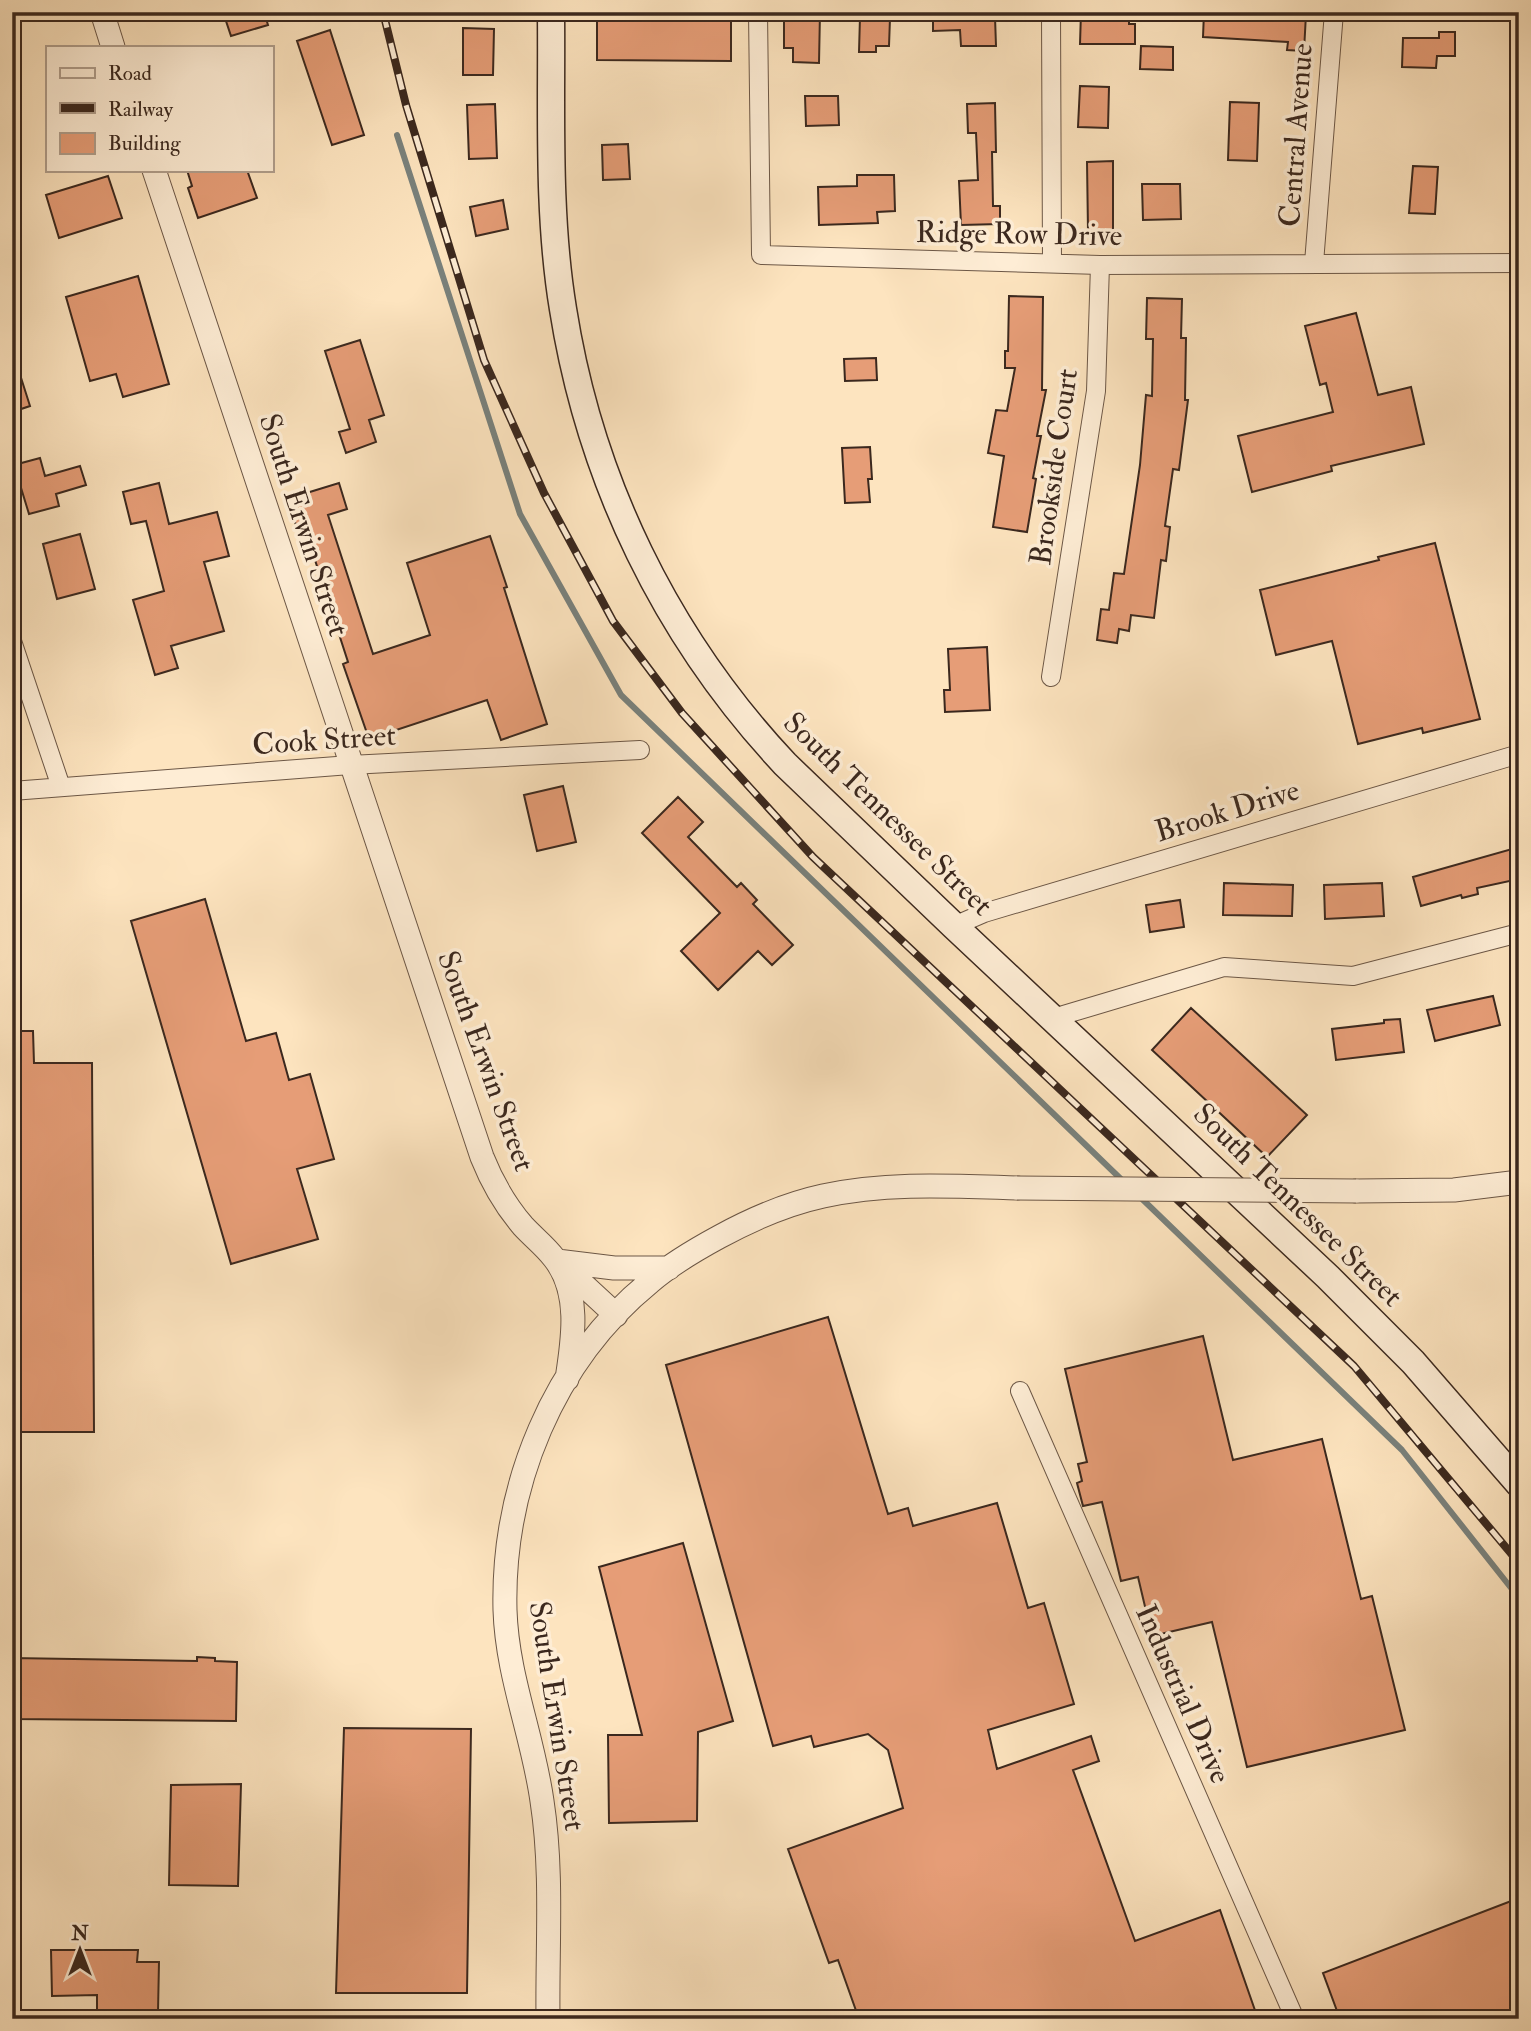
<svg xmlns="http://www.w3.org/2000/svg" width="1531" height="2031" font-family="'IM FELL Double Pica',serif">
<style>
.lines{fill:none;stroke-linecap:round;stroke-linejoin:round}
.stream{stroke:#79817c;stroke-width:6}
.building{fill:#e69d77;stroke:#3b281e;stroke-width:2}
.minor-casing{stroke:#6c5746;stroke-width:20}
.tertiary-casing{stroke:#6c5746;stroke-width:25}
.secondary-casing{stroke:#3b281e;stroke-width:29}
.minor{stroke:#feedd5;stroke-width:18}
.tertiary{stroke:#feedd5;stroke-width:23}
.secondary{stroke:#feedd5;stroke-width:26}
.rail-casing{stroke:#3b281e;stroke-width:8}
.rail{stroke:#feedd5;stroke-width:5;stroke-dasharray:16;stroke-linecap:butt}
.tertiary-bridge-casing{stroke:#6c5746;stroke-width:25;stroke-linecap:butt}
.tertiary-bridge{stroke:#feedd5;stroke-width:23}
.labels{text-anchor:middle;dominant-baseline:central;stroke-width:7;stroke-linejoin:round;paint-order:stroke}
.street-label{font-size:30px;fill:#3b281e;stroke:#feedd5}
</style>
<rect width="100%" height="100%" fill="#fde4bf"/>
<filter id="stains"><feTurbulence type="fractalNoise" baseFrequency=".00286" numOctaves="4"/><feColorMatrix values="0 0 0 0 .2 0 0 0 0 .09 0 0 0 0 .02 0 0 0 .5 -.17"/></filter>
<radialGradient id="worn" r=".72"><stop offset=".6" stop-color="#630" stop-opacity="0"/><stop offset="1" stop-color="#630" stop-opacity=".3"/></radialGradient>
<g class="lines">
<path class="stream" d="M 397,135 L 520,514 L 621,695 L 1125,1183
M 1138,1195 L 1402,1450 L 1519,1598"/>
</g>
<path class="building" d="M 223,12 L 264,12 L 268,25 L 231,36 Z
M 696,12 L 731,12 L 731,61 L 597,60 L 597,17 L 696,18 Z
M 800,12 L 820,12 L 819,63 L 793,62 L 793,48 L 784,48 L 784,19 L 800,20 Z
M 933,12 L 986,12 L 986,17 L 995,17 L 996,46 L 961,46 L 960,30 L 933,31 Z
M 1081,12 L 1129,12 L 1129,24 L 1135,24 L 1135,44 L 1080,44 Z
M 1204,12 L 1281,16 L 1281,13 L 1306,14 L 1304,51 L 1287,50 L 1288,42 L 1203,37 Z
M 860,17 L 890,18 L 889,46 L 876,46 L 876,52 L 859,52 Z
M 463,28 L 494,29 L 493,75 L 463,75 Z
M 330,30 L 364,135 L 332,145 L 297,41 Z
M 1439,32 L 1455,32 L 1455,56 L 1437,56 L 1436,68 L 1402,67 L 1403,38 L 1439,38 Z
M 1141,46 L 1173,47 L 1173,70 L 1140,69 Z
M 1080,86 L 1109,87 L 1108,128 L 1078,127 Z
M 805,96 L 838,96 L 839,125 L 806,126 Z
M 1230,102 L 1259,103 L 1257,161 L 1228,160 Z
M 995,103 L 996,152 L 992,152 L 993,206 L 1000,206 L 1000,224 L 961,225 L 959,181 L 978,180 L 976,133 L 968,133 L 967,104 Z
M 495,104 L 497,158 L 469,159 L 467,105 Z
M 628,144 L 630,179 L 603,180 L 602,145 Z
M 1113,161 L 1113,230 L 1088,230 L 1087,162 Z
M 1413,166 L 1438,167 L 1435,214 L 1409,213 Z
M 187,170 L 247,170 L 257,198 L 198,218 L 188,188 L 192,186 Z
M 857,175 L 894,175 L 895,211 L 877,212 L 878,223 L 819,225 L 818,187 L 857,186 Z
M 108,176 L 122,218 L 59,238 L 46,195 Z
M 1142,184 L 1180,184 L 1181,219 L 1143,220 Z
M 503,200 L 508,229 L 476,236 L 470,207 Z
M 138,276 L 169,384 L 123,397 L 116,374 L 90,381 L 66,297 Z
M 1009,296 L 1043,297 L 1042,390 L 1046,390 L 1037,436 L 1041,436 L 1033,478 L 1036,479 L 1027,532 L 993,527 L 1004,456 L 988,453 L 996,410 L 1007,411 L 1015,368 L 1005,368 L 1005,351 L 1008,351 Z
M 1147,298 L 1182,299 L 1181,338 L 1186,338 L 1185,400 L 1188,400 L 1179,470 L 1173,469 L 1165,526 L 1170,527 L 1166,561 L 1161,560 L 1154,618 L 1131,615 L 1129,631 L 1119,629 L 1117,643 L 1097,640 L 1101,609 L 1109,610 L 1114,573 L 1124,574 L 1140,465 L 1146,395 L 1152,396 L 1153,339 L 1146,339 Z
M 1356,313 L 1378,395 L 1411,387 L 1424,444 L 1331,466 L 1332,471 L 1252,492 L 1238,436 L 1333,412 L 1326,383 L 1320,385 L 1305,326 Z
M 360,340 L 384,415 L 369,420 L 376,442 L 346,453 L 339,432 L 350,429 L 325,351 Z
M 876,358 L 877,380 L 845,381 L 844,359 Z
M 12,362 L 16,362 L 30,406 L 12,412 Z
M 870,447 L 872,479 L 868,479 L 870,502 L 845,503 L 842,448 Z
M 40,458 L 45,476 L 80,466 L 86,485 L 56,494 L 59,506 L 29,514 L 14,465 Z
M 159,483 L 169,524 L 217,512 L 229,556 L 204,562 L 224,631 L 171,646 L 178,668 L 155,675 L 133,600 L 164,591 L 146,521 L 131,524 L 123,492 Z
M 339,483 L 347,509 L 328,515 L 373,654 L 430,635 L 407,563 L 490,536 L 507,587 L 504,588 L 547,724 L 501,740 L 487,700 L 369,739 L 343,664 L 348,662 L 303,523 L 296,525 L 287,499 Z
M 80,534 L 95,589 L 57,599 L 43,544 Z
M 1435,543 L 1480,719 L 1423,733 L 1422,728 L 1358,744 L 1332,641 L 1276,655 L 1260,590 L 1379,560 L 1378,557 Z
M 987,647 L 990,710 L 945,712 L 944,690 L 950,690 L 948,649 Z
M 563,786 L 576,842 L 537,851 L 524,795 Z
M 678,797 L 703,822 L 688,837 L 737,887 L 741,883 L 757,900 L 753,904 L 793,945 L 772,965 L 758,951 L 718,990 L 681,951 L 720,913 L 642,833 Z
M 1519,847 L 1519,879 L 1477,888 L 1478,894 L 1462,898 L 1461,895 L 1421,906 L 1413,877 Z
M 1224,883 L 1293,885 L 1292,916 L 1223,915 Z
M 1382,883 L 1384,916 L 1325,919 L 1324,885 Z
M 205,899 L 246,1041 L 276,1033 L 289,1080 L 310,1074 L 334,1159 L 297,1169 L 318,1239 L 231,1264 L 131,921 Z
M 1180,900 L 1184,927 L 1150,932 L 1146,905 Z
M 1493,996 L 1500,1025 L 1435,1041 L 1427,1010 Z
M 1191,1008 L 1307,1115 L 1267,1157 L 1152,1050 Z
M 1400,1019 L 1404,1052 L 1336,1060 L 1332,1029 L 1384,1023 L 1384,1020 Z
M 12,1031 L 33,1031 L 34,1063 L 92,1063 L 94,1432 L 12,1432 Z
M 828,1317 L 888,1514 L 908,1508 L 913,1526 L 997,1503 L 1028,1608 L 1044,1603 L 1074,1704 L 988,1730 L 997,1769 L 1091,1736 L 1099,1761 L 1073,1770 L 1135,1941 L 1220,1910 L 1258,2019 L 859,2019 L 838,1960 L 829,1963 L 788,1849 L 903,1808 L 888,1750 L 868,1734 L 814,1747 L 811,1736 L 773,1746 L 666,1365 Z
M 1203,1336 L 1233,1460 L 1322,1439 L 1361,1599 L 1372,1596 L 1405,1730 L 1247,1767 L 1212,1622 L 1152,1636 L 1138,1577 L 1121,1581 L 1102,1502 L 1083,1506 L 1077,1483 L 1082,1481 L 1078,1464 L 1087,1462 L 1065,1369 Z
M 683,1543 L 733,1721 L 698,1732 L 697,1821 L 609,1823 L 608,1735 L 642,1735 L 599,1567 Z
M 197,1657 L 215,1658 L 215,1661 L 237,1662 L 236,1721 L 12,1719 L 12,1658 L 197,1661 Z
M 344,1728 L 471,1729 L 467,1993 L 336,1993 Z
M 241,1784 L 238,1886 L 169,1885 L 171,1785 Z
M 1519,1898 L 1519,2019 L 1340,2019 L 1323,1973 Z
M 51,1950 L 138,1950 L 137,1962 L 159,1962 L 158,2012 L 97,2011 L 97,1995 L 52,1996 Z"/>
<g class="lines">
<defs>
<path id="minor" d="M 758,12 L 761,255 L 1100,265 L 1519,263
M 1051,12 L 1052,263
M 1314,263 L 1334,12
M 12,641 L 61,787
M 1051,677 L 1096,391 L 1100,265
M 12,791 L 350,765 L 640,750
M 954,926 L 984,913 L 1519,754
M 1053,1018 L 1224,967 L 1353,976 L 1519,933
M 1020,1391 L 1295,2019"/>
<path id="tertiary" d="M 102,12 L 113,47
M 154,170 L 482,1157 C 492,1182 505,1205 523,1226 C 533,1237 545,1246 554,1258 C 581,1292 573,1340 567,1379
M 1356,1191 L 1454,1190 L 1519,1182
M 557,1261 L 614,1268 L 669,1268
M 562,1265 L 616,1315
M 548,2019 C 547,1947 553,1872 542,1801 C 533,1736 507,1676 505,1610 C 502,1486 553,1361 650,1282 C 671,1264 695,1250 719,1237 C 752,1219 786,1204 823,1196 C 887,1182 952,1186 1017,1188"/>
<path id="secondary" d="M 551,12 C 552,110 547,212 563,309 C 590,480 666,637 785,764 L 954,926 L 1328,1277 L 1413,1362 L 1519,1484"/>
</defs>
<use href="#minor" class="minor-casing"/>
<use href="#tertiary" class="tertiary-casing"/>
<use href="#secondary" class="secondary-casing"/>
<use href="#minor" class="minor"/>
<use href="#tertiary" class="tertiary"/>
<use href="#secondary" class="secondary"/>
<defs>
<path id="rail" d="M 383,12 L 406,105 L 484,360 L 544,493 L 613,621 L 682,713 L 813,857 L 1354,1366 L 1519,1563"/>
</defs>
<use href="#rail" class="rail-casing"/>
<use href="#rail" class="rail"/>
<defs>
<path id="tertiary-bridge" d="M 1017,1188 L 1356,1191"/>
</defs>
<use href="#tertiary-bridge" class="tertiary-bridge-casing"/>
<use href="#tertiary-bridge" class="tertiary-bridge"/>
</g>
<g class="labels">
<g class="street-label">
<text transform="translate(1296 135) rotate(-86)">Central Avenue</text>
<text transform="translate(1019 234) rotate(1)">Ridge Row Drive</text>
<text transform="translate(1054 467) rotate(-82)">Brookside Court</text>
<text transform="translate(304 525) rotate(72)">South Erwin Street</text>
<text transform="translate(324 740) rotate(-4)">Cook Street</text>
<text transform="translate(1227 811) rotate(-17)">Brook Drive</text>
<text transform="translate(888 814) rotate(44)">South Tennessee Street</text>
<text transform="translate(486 1061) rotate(70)">South Erwin Street</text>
<text transform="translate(1298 1205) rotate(44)">South Tennessee Street</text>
<text transform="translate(1183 1694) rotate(66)">Industrial Drive</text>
<text transform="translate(557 1716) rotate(81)">South Erwin Street</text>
</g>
</g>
<rect width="1531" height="2031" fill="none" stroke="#fde4bf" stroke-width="42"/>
<rect x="14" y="14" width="1503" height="2003" fill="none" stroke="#3b281e" stroke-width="3.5"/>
<rect x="21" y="21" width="1489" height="1989" fill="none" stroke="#3b281e" stroke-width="2"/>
<rect x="46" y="46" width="228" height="126" fill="#feedd5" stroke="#b09e8c" stroke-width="2"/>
<rect x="60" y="68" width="35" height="10" fill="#feedd5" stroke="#b09e8c" stroke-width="2"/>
<text x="108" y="80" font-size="21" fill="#3b281e">Road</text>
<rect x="60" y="103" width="35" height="10" fill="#3b281e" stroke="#b09e8c" stroke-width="2"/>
<text x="108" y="116" font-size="21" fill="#3b281e">Railway</text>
<rect x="60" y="133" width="35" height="21" fill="#e69d77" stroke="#b09e8c" stroke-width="2"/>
<text x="108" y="150" font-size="21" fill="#3b281e">Building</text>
<g transform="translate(80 1950)" stroke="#feedd5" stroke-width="5" paint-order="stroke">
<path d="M0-5L12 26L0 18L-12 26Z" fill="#3b281e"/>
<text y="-10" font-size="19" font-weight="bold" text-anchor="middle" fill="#3b281e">N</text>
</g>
<rect width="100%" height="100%" filter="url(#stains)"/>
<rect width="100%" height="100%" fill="url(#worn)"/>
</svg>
